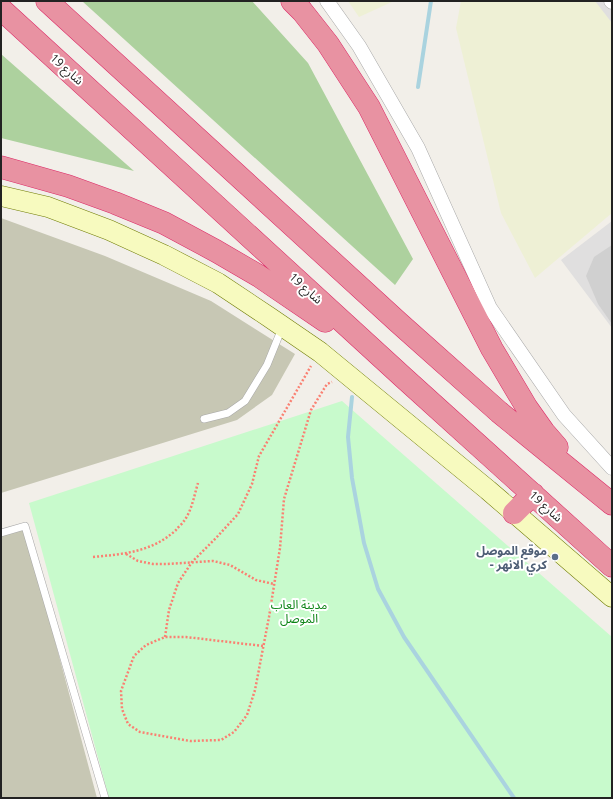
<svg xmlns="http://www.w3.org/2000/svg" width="613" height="799" font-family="Ubuntu,'Noto Sans Arabic',sans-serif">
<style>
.residential{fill:#e0dfdf}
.religious{fill:#d0d0d0}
.construction{fill:#c7c7b4}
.farmland{fill:#eef0d5}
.forest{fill:#add19e}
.park{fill:#c8facc}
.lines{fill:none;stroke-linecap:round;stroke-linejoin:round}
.stream{stroke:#aad3df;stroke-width:4}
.lane-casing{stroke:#a9a9a9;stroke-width:8}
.street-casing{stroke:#a9a9a9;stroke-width:15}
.secondary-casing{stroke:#707d05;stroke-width:21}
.highway-casing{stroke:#dc2a67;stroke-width:23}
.path{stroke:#fa8072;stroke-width:2.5;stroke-dasharray:2 2;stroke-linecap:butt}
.lane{stroke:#fff;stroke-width:7}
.street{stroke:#fff;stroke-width:14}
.secondary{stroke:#f7fabf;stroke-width:20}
.highway{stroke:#e892a2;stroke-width:22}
.service-dot{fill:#5c6f8a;stroke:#fff;stroke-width:1.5}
.labels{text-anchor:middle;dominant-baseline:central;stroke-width:4;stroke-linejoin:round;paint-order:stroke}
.street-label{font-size:12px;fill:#222;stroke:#fff}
.service-label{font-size:12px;font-weight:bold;fill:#4e5e75;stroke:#fff;text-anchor:end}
.park-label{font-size:12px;fill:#0c8416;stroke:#fff}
</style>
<rect width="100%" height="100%" fill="#f2efe9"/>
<path class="residential" d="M 593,1 L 612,1 L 612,25 Z
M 612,221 L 612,328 L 561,260 Z"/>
<path class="religious" d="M 612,245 L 612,324 L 598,304 L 586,276 L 594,257 Z"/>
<path class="construction" d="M 1,218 L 105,256 L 211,301 L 295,354 L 272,395 L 237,420 L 1,493 Z
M 24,525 L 97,798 L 1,798 L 1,531 Z"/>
<path class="farmland" d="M 348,1 L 394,1 L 359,17 Z
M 461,1 L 595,1 L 612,23 L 612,213 L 535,278 L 501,213 L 456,28 Z"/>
<path class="forest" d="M 82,1 L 252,1 L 308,63 L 413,259 L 395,285 Z
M 1,54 L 134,171 L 1,138 Z"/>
<path class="park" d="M 342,401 L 612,637 L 612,798 L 109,798 L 29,503 Z"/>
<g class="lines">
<path class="stream" d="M 418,87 L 431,1
M 352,397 L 348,437 L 352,478 L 364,543 L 378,589 L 404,637 L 514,798"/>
<defs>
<path id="lane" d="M 204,419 L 228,413 L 245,401 L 267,365 L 282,328
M 1,533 L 25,526 L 105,798"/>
<path id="street" d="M 327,1 L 359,46 L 418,148 L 490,308 L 564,415 L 612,468
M 611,1 L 612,2"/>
<path id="secondary" d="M 1,196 L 48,207 L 109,230 L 164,255 L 218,283 L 269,317 L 320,352 L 488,490 L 612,597"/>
<path id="highway" d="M 47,1 L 399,323 L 499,412 L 612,504
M 292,1 L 302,11 L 328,44 L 369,107 L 492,349 L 527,408 L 544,432 L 557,447
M 1,9 L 404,378 L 612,566
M 1,167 L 68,186 L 115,203 L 164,223 L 216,251 L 259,276 L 325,321
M 514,513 L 533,494"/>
</defs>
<use href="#lane" class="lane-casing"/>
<use href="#street" class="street-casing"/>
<use href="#secondary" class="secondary-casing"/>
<use href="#highway" class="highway-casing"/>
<path class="path" d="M 126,554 L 138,561 L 153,564 L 167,564 L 213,561 L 230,565 L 256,580 L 274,584
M 93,557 C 124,554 152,552 176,530 C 178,527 182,524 184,521 C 192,510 194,496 198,483
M 165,637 L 169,610 L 178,583 L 192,562 L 216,538 L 238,514 L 252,484 L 259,456 L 311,366
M 263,646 L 186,637 L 165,637 L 146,645 L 134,656 L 121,691 L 122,709 L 128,724 L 140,732 L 190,741 L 221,740 L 234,732 L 247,715 L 255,690 L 269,617 L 280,548 L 284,499 L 311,410 L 327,384 L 332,382"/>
<use href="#lane" class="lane"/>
<use href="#street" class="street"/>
<use href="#secondary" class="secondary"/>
<use href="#highway" class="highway"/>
</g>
<circle class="service-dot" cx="555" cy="557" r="4"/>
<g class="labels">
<g class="street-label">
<text transform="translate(67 69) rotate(42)">شارع 19</text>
<text transform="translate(306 288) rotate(42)">شارع 19</text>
<text transform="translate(546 506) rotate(42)">شارع 19</text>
</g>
<g class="service-label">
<text x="547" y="550">موقع الموصل<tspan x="547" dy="14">- كري الانهر</tspan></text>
</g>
<g class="park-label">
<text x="299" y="604">مدينة العاب<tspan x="299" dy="14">الموصل</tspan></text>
</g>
</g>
<rect width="613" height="799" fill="none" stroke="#222222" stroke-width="4"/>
</svg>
